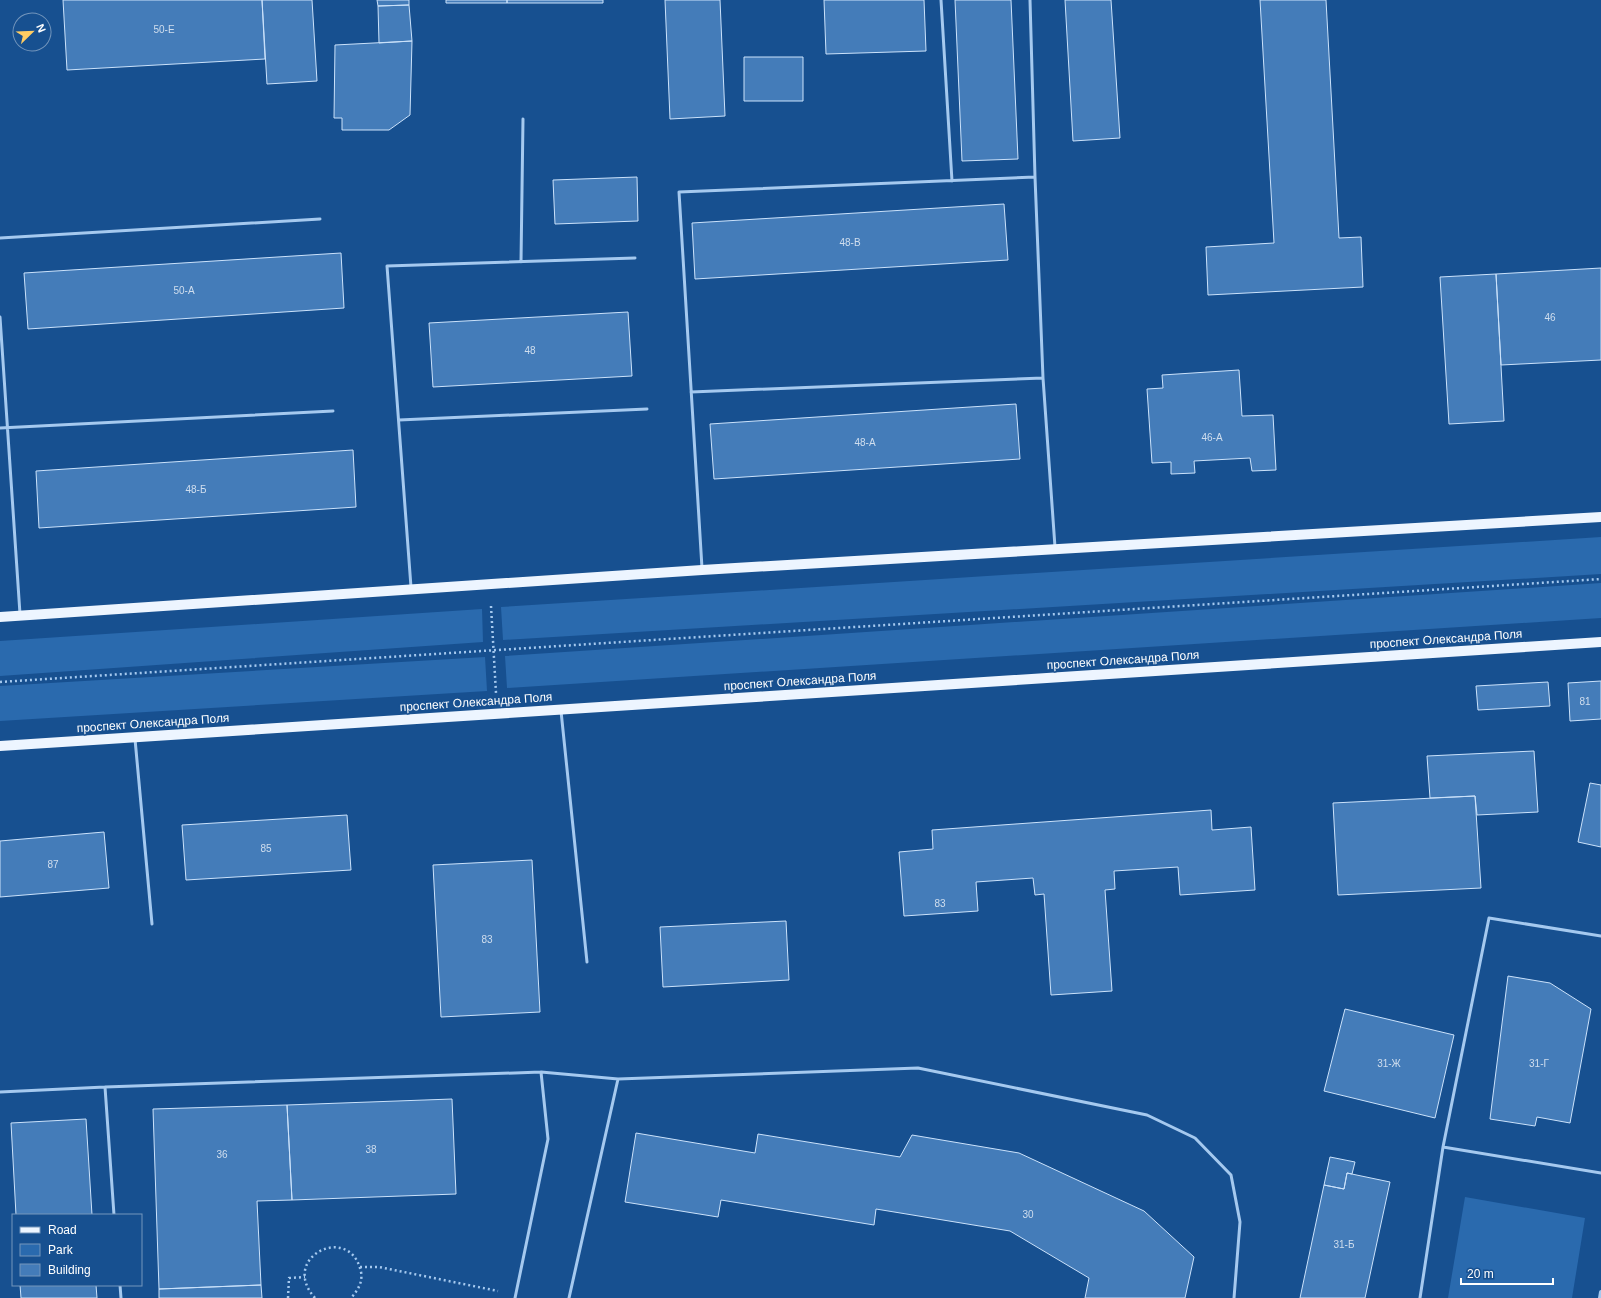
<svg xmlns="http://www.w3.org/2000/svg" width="1601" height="1298" font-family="Helvetica,sans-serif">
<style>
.green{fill:#2a6aae}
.building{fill:#447cb9;stroke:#cbe2fb}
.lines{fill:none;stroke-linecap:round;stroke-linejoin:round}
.path{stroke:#a5c9ef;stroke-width:2.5;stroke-dasharray:2 3;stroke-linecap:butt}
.lane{stroke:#a5c9ef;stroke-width:3}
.street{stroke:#a5c9ef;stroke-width:4}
.primary{stroke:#edf5ff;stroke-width:10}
.labels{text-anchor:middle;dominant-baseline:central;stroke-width:3;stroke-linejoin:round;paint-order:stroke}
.number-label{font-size:10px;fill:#d0deee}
.street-label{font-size:12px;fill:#fff;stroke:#175090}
</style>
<rect width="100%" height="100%" fill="#175090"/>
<path class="green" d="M 1601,537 L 1601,574 L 503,640 L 501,607 Z
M 1601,583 L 1601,618 L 507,688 L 505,656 Z
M 482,609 L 483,642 L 0,676 L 0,641 Z
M 485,657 L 487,691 L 0,721 L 0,686 Z
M 1465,1197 L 1585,1218 L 1572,1298 L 1448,1298 Z"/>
<path class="building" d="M 63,0 L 262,0 L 265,59 L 67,70 Z
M 262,0 L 312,0 L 317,81 L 267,84 Z
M 377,0 L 409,0 L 409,5 L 378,6 Z
M 446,0 L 507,0 L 507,3 L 446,3 Z
M 507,0 L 603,0 L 603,3 L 507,3 Z
M 665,0 L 720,0 L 725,116 L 670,119 Z
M 824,0 L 924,0 L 926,51 L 826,54 Z
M 955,0 L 1011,0 L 1018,159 L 962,161 Z
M 1065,0 L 1111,0 L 1120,138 L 1073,141 Z
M 1260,0 L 1326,0 L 1339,238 L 1361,237 L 1363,287 L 1208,295 L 1206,247 L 1274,243 Z
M 409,5 L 412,41 L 379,43 L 378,6 Z
M 412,41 L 410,115 L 389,130 L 342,130 L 342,118 L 334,118 L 335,45 Z
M 744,57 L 803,57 L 803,101 L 744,101 Z
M 637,177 L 638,221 L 555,224 L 553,180 Z
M 1004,204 L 1008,260 L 695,279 L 692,223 Z
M 341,253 L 344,308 L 28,329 L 24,273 Z
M 1601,268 L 1601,360 L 1501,365 L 1496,274 Z
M 1496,274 L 1504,421 L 1449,424 L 1440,277 Z
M 628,312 L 632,376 L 433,387 L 429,323 Z
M 1239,370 L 1242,416 L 1273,415 L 1276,470 L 1252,471 L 1250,458 L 1194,461 L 1195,473 L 1171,474 L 1171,462 L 1152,463 L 1147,389 L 1163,388 L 1162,375 Z
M 1016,404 L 1020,459 L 714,479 L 710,424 Z
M 353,450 L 356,507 L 39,528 L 36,471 Z
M 1601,681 L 1601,719 L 1570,721 L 1568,683 Z
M 1548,682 L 1550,706 L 1478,710 L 1476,686 Z
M 1534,751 L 1538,812 L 1477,815 L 1475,796 L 1430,798 L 1427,756 Z
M 1590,783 L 1601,785 L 1601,847 L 1578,842 Z
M 1475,796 L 1481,888 L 1338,895 L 1333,803 Z
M 1211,810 L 1212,830 L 1251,827 L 1255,890 L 1180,895 L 1178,867 L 1114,871 L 1115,889 L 1105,890 L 1112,991 L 1051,995 L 1044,894 L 1035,895 L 1033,878 L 976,882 L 978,911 L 904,916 L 899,852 L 933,849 L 932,830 Z
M 347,815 L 351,870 L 186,880 L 182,825 Z
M 104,832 L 109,888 L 0,897 L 0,841 Z
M 532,860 L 540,1012 L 441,1017 L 433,865 Z
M 786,921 L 789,980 L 663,987 L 660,927 Z
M 1508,976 L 1550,983 L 1591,1009 L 1570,1123 L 1537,1117 L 1535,1126 L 1490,1119 Z
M 1345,1009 L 1454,1035 L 1435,1118 L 1324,1091 Z
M 452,1099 L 456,1194 L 292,1200 L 287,1105 Z
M 287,1105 L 292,1200 L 257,1201 L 261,1285 L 159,1289 L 153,1109 Z
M 86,1119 L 92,1215 L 16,1215 L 11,1123 Z
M 636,1133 L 755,1153 L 758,1134 L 900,1157 L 912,1135 L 1019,1153 L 1144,1211 L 1194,1257 L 1185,1298 L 1085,1298 L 1089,1278 L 1010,1231 L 876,1209 L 874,1225 L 721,1200 L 718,1217 L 625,1202 Z
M 1330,1157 L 1355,1162 L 1352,1174 L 1347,1173 L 1344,1189 L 1324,1185 Z
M 1347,1173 L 1390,1182 L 1365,1298 L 1300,1298 L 1324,1185 L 1344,1189 Z
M 20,1285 L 96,1285 L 97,1298 L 21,1298 Z
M 261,1285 L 262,1298 L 159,1298 L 159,1289 Z"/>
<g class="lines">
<path class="path" d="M 491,606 L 496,693
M 0,682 L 1601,579
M 360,1267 L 379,1267 L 498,1291
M 288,1298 L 289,1278 L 305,1277
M 315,1298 C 279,1258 347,1224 360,1268 C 364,1280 359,1289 351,1298"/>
<path class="lane" d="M 941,0 L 952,181
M 1030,0 L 1035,177
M 0,238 L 320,219
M 521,262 L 523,119
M 0,317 L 20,614
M 691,392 L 1043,378
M 399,420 L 647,409
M 0,428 L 333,411
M 702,568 L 679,192 L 1035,177 L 1043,378 L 1055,547
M 411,587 L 387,266 L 635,258
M 561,711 L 587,962
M 135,739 L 152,924
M 541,1072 L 618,1079
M 0,1092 L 105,1087
M 1443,1147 L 1489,918 L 1601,936
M 114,1215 L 105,1087 L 541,1072 L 548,1139 L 515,1298
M 120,1285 L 121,1298
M 569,1298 L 618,1079 L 918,1068 L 1147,1115 L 1195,1138 L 1231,1175 L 1240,1222 L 1234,1298
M 1420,1298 L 1443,1147 L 1601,1173"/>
<path class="street" d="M 1600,1298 L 1601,1292"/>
<path class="primary" d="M 0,617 L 702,570 L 1601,517
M 0,746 L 1601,642"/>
</g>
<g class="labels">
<g class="number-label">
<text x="164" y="29">50-Е</text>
<text x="850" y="242">48-В</text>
<text x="184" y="290">50-А</text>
<text x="1550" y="317">46</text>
<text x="530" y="350">48</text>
<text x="1212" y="437">46-А</text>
<text x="865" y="442">48-А</text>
<text x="196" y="489">48-Б</text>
<text x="1585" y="701">81</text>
<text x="266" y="848">85</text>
<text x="53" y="864">87</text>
<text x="940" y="903">83</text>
<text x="487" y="939">83</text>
<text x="1389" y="1063">31-Ж</text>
<text x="1539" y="1063">31-Г</text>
<text x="371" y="1149">38</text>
<text x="222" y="1154">36</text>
<text x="1028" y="1214">30</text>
<text x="1344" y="1244">31-Б</text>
</g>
<g class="street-label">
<text transform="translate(1446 639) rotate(-4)">проспект Олександра Поля</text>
<text transform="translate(1123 660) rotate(-4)">проспект Олександра Поля</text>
<text transform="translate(800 681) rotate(-4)">проспект Олександра Поля</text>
<text transform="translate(476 702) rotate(-4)">проспект Олександра Поля</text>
<text transform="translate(153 723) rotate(-4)">проспект Олександра Поля</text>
</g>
</g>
<rect x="12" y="1214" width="130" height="72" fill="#175090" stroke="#7496bc"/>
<rect x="20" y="1227" width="20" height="6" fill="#edf5ff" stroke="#7496bc"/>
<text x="48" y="1234" font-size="12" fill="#ffffff">Road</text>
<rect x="20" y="1244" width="20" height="12" fill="#2a6aae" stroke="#7496bc"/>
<text x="48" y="1254" font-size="12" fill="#ffffff">Park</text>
<rect x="20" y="1264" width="20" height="12" fill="#447cb9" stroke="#7496bc"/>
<text x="48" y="1274" font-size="12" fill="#ffffff">Building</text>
<g transform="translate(32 32) rotate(67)"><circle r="19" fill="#175090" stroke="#7496bc"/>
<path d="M0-3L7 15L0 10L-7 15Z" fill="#ffcd63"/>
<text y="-6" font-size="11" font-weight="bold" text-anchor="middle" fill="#ffffff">N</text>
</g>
<path d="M1461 1278v6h92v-6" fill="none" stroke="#ffffff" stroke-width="2"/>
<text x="1467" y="1278" font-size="12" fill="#ffffff" stroke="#175090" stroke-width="3" paint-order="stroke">20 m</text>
</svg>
